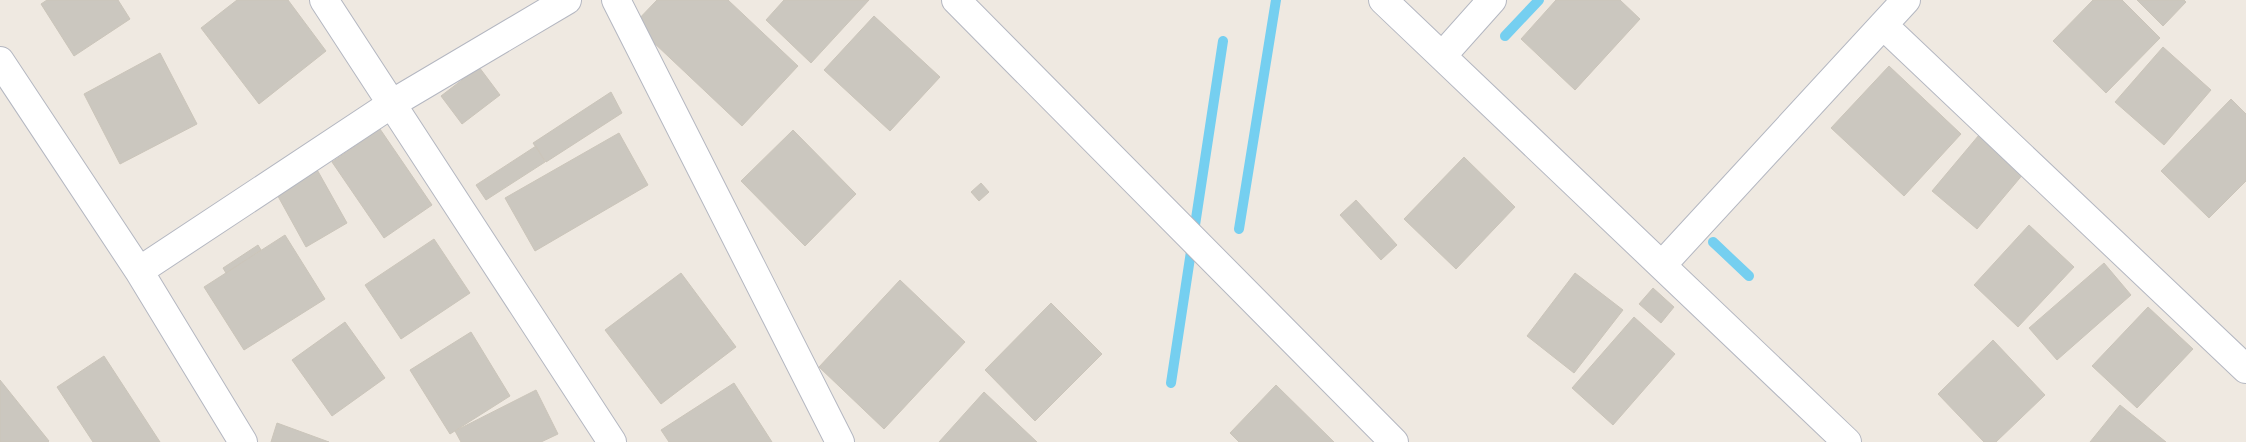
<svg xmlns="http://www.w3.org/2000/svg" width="2246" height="442" font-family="'Alegreya Sans',sans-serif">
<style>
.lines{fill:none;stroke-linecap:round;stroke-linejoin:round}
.stream{stroke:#75cff0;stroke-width:10}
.building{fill:#cbc7bf;stroke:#cbc5ba}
.minor-casing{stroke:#b4b7c1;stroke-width:30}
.minor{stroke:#fff;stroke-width:28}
</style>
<rect width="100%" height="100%" fill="#efe9e1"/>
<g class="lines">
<path class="stream" d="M 1505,36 L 1539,0
M 1239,229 L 1276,0
M 1713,242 L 1749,276
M 1171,383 L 1223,41"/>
</g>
<path class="building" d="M 47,0 L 118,0 L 130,19 L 74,56 L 41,4 Z
M 237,0 L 288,0 L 326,51 L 259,104 L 201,28 Z
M 657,0 L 728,0 L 798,66 L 742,126 L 634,24 Z
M 784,0 L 869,0 L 811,63 L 766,20 Z
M 1556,0 L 1620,0 L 1640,19 L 1575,90 L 1521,39 Z
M 2093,0 L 2122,0 L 2160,38 L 2106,93 L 2053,41 Z
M 2137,0 L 2184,0 L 2186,2 L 2163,26 Z
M 874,16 L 940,77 L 890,131 L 824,70 Z
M 2163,47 L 2211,90 L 2164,145 L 2115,102 Z
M 160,53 L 197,124 L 120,164 L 84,94 Z
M 1889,66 L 1961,134 L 1904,196 L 1831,128 Z
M 479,67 L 500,95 L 462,124 L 441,96 Z
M 611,92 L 622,113 L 546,162 L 533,143 Z
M 2231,99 L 2246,114 L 2246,181 L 2209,218 L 2161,171 Z
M 380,129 L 432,205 L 384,238 L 332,162 Z
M 793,130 L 856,194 L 805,246 L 741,181 Z
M 619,133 L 648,185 L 535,251 L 505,198 Z
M 1979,135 L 2024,173 L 1977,229 L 1932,191 Z
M 536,146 L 545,162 L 486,200 L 476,185 Z
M 1464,157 L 1515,207 L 1456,269 L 1404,219 Z
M 315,166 L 347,223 L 306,247 L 274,189 Z
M 981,183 L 989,192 L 979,201 L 971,192 Z
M 1356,200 L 1397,245 L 1381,260 L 1340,215 Z
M 2029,225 L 2074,267 L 2018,327 L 1974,285 Z
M 285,235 L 325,299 L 244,350 L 204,287 Z
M 434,239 L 470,293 L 401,339 L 365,285 Z
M 258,245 L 261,250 L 226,273 L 223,268 Z
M 2104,263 L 2131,295 L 2057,360 L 2029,328 Z
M 681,273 L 736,347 L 661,404 L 605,330 Z
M 1575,273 L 1623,310 L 1574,373 L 1527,336 Z
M 900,280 L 965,342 L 884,429 L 819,367 Z
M 1653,288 L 1674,307 L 1661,323 L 1639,304 Z
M 1051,303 L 1102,354 L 1035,421 L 985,370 Z
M 2148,307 L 2193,349 L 2137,408 L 2092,366 Z
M 1634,317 L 1675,354 L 1613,425 L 1572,388 Z
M 345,322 L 385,378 L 332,416 L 292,360 Z
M 471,332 L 510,396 L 450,434 L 410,370 Z
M 1993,340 L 2045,395 L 1996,442 L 1984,442 L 1938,394 Z
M 104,356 L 160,442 L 93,442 L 57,387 Z
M 0,380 L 49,441 L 48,442 L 0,442 Z
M 734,383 L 772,442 L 669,442 L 661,430 Z
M 1276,385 L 1334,442 L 1239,442 L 1230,433 Z
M 536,390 L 558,434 L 541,442 L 461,442 L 455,431 Z
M 984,392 L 1037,442 L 939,442 Z
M 2120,405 L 2166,442 L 2090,442 Z
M 277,423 L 329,442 L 271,442 Z"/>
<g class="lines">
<defs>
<path id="minor" d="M 324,0 L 612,442
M 616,0 L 840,442
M 956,0 L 1394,442
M 1383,0 L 1847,442
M 1883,25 L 2246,369
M 1442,56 L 1492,0
M 0,61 L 139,271 L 243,442
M 1662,265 L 1906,0
M 139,271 L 393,103 L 567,0"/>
</defs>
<use href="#minor" class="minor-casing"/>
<use href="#minor" class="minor"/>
</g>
</svg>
